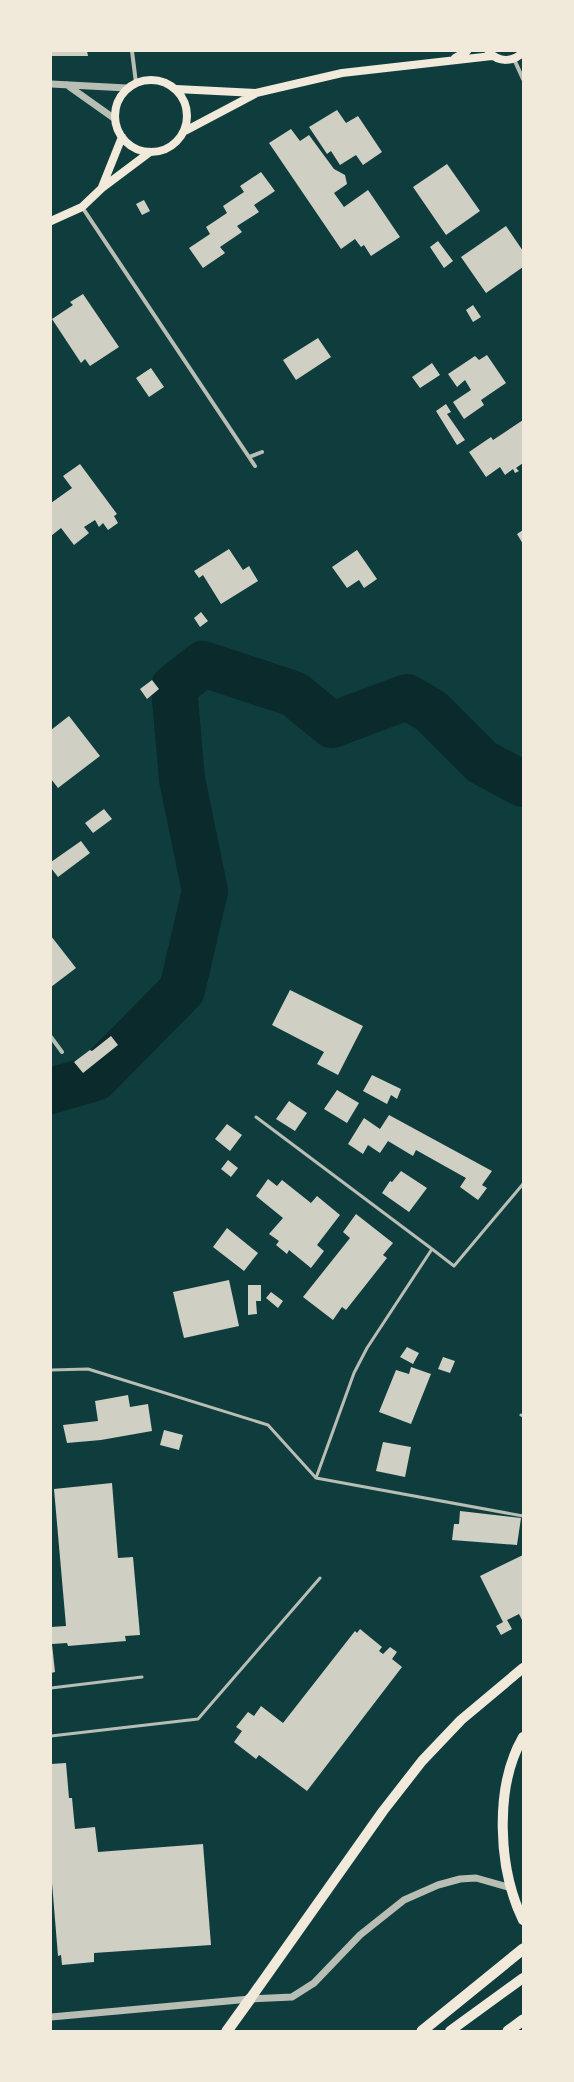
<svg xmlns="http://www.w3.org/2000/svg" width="574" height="2082" font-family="'PT Sans',sans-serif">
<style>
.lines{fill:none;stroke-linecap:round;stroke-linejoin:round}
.river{stroke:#0a2a2b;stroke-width:46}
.building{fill:#cfcfc3}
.service{stroke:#b8beb3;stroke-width:3}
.minor{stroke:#b8beb3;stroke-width:4}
.tertiary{stroke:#b8beb3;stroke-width:7}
.secondary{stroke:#f1e9da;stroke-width:8}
.primary{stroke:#f1e9da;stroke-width:10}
.trunk{stroke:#f1e9da;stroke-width:11}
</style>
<rect width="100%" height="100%" fill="#0f3d3e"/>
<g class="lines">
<path class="river" d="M 51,1091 L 95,1078 L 182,990 L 205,891 L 182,779 L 174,687 L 203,664 L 294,694 L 332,725 L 407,697 L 431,711 L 482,762 L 523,784"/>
</g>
<path class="building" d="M 51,51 L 87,51 L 88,56 L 51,56 Z
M 337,110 L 346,123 L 358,116 L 382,152 L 363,165 L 356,155 L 340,165 L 331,151 L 327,154 L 309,127 Z
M 291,129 L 300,141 L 309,135 L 334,169 L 345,175 L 347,184 L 334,193 L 344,207 L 368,190 L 400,237 L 371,256 L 364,245 L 361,247 L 355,239 L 341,249 L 269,143 Z
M 447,164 L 480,211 L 446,235 L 413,187 Z
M 261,172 L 275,191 L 254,205 L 259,212 L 237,226 L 242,232 L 220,247 L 225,253 L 203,268 L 189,248 L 210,234 L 206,227 L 227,213 L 223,206 L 244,192 L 240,186 Z
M 144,200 L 150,211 L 142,215 L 136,204 Z
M 506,226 L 523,251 L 523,267 L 486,293 L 461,257 Z
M 438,241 L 453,261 L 444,268 L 430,247 Z
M 83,294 L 119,347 L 90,366 L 85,359 L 81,363 L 52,319 L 73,305 L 70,302 Z
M 473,305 L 481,317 L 473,322 L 466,310 Z
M 318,338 L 331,357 L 296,380 L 283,360 Z
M 487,355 L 506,383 L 481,400 L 484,405 L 464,419 L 453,402 L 471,390 L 465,380 L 457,387 L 448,374 L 475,356 L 479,360 Z
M 432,363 L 440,375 L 420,388 L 412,377 Z
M 151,368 L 164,387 L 149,397 L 136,378 Z
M 446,404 L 451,412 L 447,414 L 465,440 L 457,445 L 436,411 Z
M 523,420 L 523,463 L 516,468 L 519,471 L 515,473 L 513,469 L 505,475 L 500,467 L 486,477 L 469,452 L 491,437 L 493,440 Z
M 80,464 L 117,514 L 114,516 L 118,523 L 108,530 L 103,523 L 99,527 L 95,520 L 84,527 L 89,533 L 74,545 L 61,528 L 51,536 L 51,503 L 72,488 L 63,476 Z
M 523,530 L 523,544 L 517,534 Z
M 229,549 L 243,570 L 249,566 L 258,581 L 221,604 L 203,575 L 199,578 L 194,571 Z
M 357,550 L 377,579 L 364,588 L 359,580 L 347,588 L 332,567 Z
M 201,612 L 208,621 L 200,627 L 194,618 Z
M 152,680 L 159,689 L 147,699 L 140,689 Z
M 69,716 L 100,756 L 58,788 L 51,779 L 51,730 Z
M 104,809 L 112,819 L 93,833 L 85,823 Z
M 81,841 L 90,853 L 58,877 L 51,868 L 51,862 Z
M 51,936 L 76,968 L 51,987 Z
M 290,990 L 363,1026 L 338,1075 L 317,1064 L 324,1052 L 272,1025 Z
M 111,1036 L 118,1045 L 83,1073 L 74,1062 L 90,1050 L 92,1051 Z
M 372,1075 L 401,1089 L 397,1099 L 391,1095 L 387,1104 L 363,1091 Z
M 337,1090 L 359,1103 L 347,1123 L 324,1109 Z
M 289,1101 L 307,1113 L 295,1131 L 276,1119 Z
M 389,1115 L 492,1171 L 482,1185 L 487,1188 L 478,1200 L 460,1187 L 466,1178 L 416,1150 L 413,1156 L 388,1141 L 380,1153 L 368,1145 L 363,1154 L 348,1144 L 364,1118 L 380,1129 Z
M 227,1124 L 242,1135 L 230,1151 L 215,1139 Z
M 228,1160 L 238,1168 L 231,1177 L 221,1169 Z
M 401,1171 L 427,1188 L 409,1212 L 382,1193 L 390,1181 L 392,1182 Z
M 268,1179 L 277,1186 L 282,1180 L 311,1203 L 317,1196 L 340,1215 L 317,1245 L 324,1251 L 311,1268 L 289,1250 L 287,1254 L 276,1245 L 279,1241 L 269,1234 L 283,1218 L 256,1196 Z
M 356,1214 L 393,1243 L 383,1255 L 387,1258 L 346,1310 L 342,1307 L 333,1320 L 303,1297 L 350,1238 L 343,1232 Z
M 227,1228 L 258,1253 L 244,1271 L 213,1247 Z
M 229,1280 L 239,1326 L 184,1338 L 173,1292 Z
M 248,1285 L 261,1285 L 261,1301 L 256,1301 L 257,1314 L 248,1315 Z
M 271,1292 L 283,1301 L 278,1308 L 266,1298 Z
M 407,1347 L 419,1353 L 413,1364 L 400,1357 Z
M 443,1357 L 455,1361 L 450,1373 L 438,1369 Z
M 411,1367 L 431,1374 L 411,1424 L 379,1412 L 396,1370 L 409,1374 Z
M 128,1395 L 130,1407 L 148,1404 L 152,1431 L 101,1440 L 67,1443 L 63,1425 L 98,1421 L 95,1401 Z
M 164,1430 L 183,1435 L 179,1450 L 160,1445 Z
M 383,1442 L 411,1447 L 405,1477 L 376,1471 Z
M 112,1483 L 118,1558 L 133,1557 L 140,1635 L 125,1636 L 126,1641 L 68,1646 L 67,1643 L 52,1644 L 55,1672 L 51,1673 L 51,1627 L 66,1626 L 54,1489 Z
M 460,1511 L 521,1518 L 517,1545 L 452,1540 L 454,1524 L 459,1524 Z
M 523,1555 L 523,1622 L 519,1614 L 507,1620 L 512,1629 L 501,1635 L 496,1626 L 503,1622 L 480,1576 Z
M 360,1629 L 382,1647 L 379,1651 L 383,1654 L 390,1647 L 397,1652 L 392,1659 L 402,1667 L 307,1791 L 259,1755 L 256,1759 L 234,1742 L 242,1731 L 236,1727 L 248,1712 L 254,1716 L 261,1706 L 283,1723 L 355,1631 L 357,1633 Z
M 66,1763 L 69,1798 L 72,1798 L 75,1829 L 95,1827 L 98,1852 L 203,1844 L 211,1945 L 94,1953 L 94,1962 L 62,1965 L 61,1955 L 58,1956 L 51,1871 L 51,1764 Z"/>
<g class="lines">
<path class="service" d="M 256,1117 L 432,1249 L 367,1348 L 354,1373 L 316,1478
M 432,1249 L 454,1266 L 523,1184
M 51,1370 L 88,1369 L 268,1425 L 316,1478 L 523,1516
M 521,1415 L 523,1416
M 51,1688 L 142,1677
M 51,1736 L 198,1719 L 320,1578"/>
<path class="minor" d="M 132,51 L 136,83
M 514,59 L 523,79
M 82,207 L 255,466
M 249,457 L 262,452
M 51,1037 L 62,1052"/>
<path class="tertiary" d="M 51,84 L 127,88
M 67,85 L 115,119
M 51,2017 L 250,1999 L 292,1997 L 314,1983 L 360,1935 L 404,1900 L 438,1885 L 460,1879 L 476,1878 L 511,1888"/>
<path class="secondary" d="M 489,52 C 499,63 514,62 523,52
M 455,58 L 467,51
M115 116a36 36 0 1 1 72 0a36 36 0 1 1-72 0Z
M 176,89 L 256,93 L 342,73 L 492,56
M 185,131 L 255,94
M 102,187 L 122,137
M 51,221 L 82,207 L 102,188 L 150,152"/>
<path class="primary" d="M 523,1737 C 494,1787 498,1869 523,1920
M 250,1999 L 383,1811 L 422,1761 L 461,1720 L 523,1668
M 450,2031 L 523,1978"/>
<path class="trunk" d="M 227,2031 L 250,1999
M 422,2031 L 523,1949
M 508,2031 L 523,2020"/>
</g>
<rect width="574" height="2082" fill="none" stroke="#f1e9da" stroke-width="104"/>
</svg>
